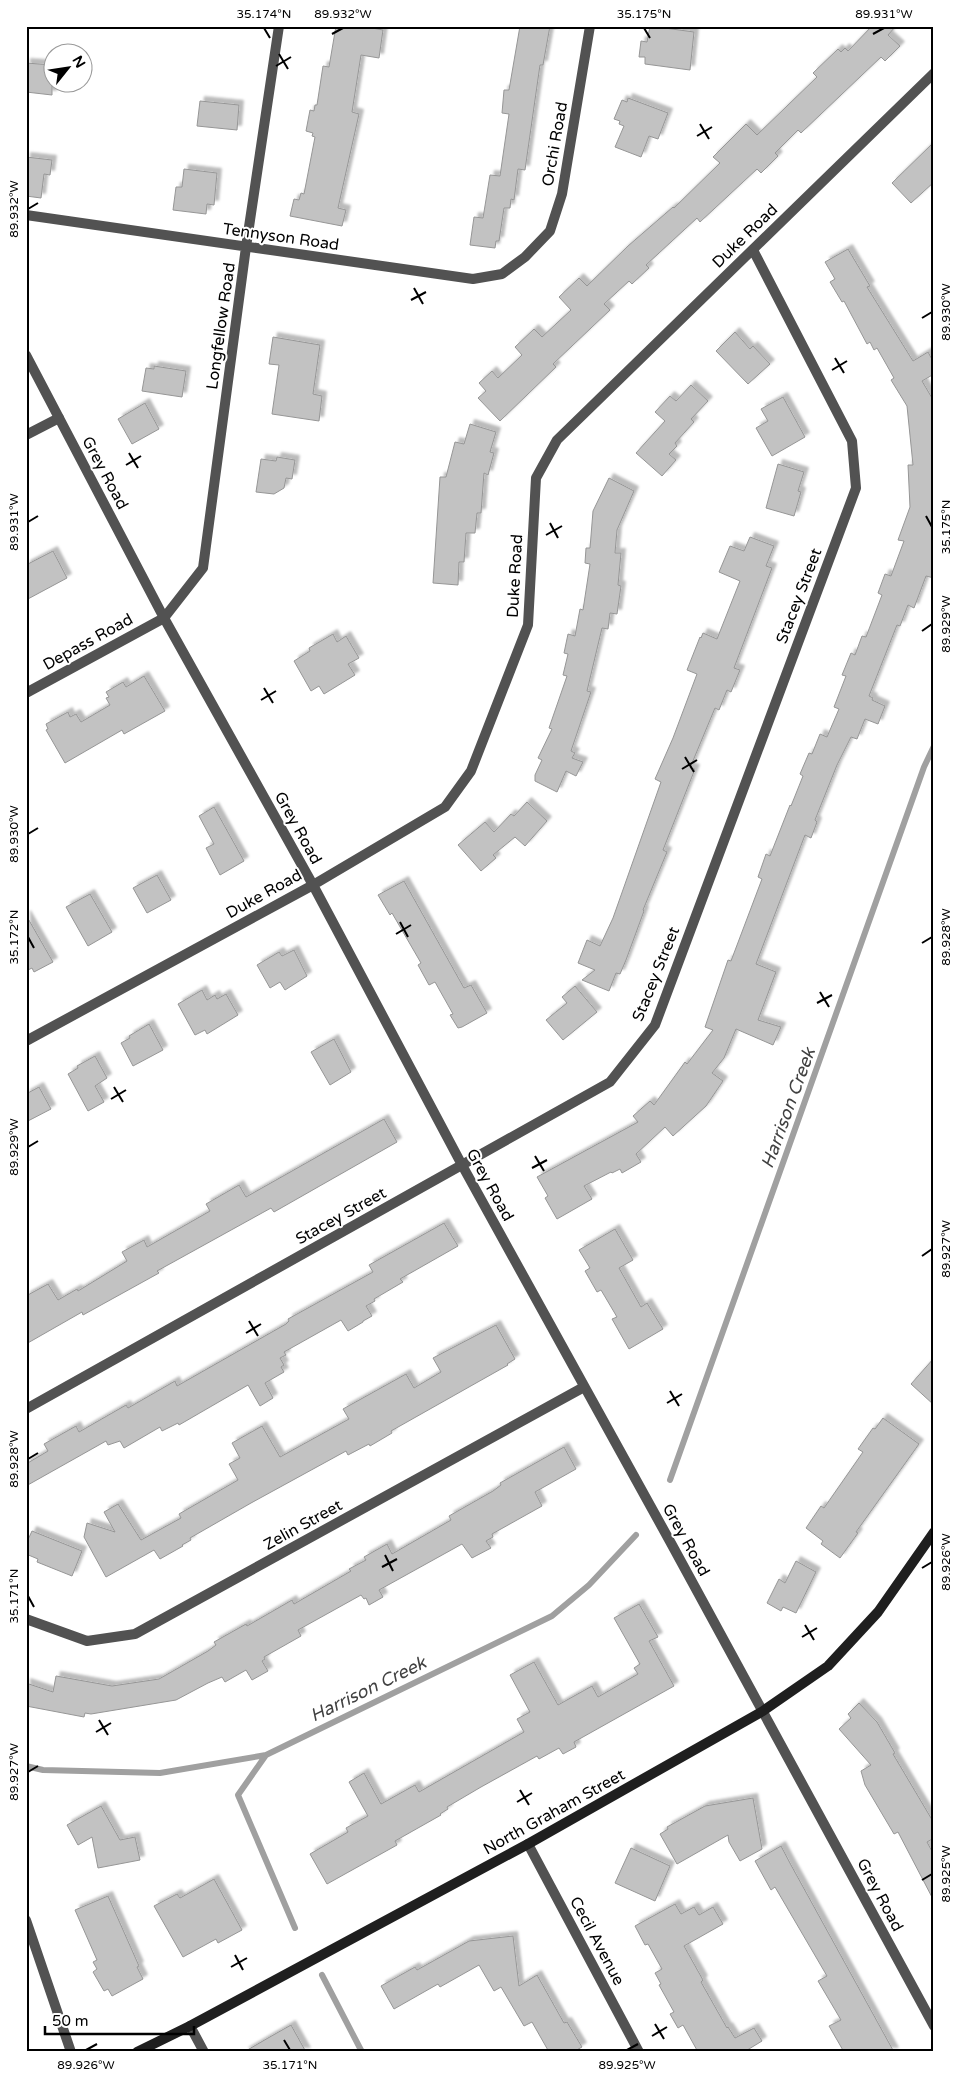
<svg xmlns="http://www.w3.org/2000/svg" width="960" height="2078" font-family="'Varela Round',sans-serif">
<style>
.lines{fill:none;stroke-linecap:round;stroke-linejoin:round}
.stream{stroke:#a0a0a0;stroke-width:6}
.building{fill:#c2c2c2;stroke:#969696;filter:url(#shadow)}
.service{stroke:#525252;stroke-width:10}
.minor{stroke:#525252;stroke-width:10}
.secondary{stroke:#1f1f1f;stroke-width:10}
.ticks{fill:none;stroke:#000;stroke-width:2}
.labels{text-anchor:middle;dominant-baseline:central;stroke-width:4;stroke-linejoin:round;paint-order:stroke}
.street-label{font-size:16px;fill:#000;stroke:#fff}
.water-label{font-size:18px;font-style:italic;fill:#414141;stroke:#fff}
.neatline{fill:none;stroke:#000;stroke-width:2}
.ticks-label{font-size:12px;text-anchor:middle;fill:#000}
</style>
<defs>
<filter id="shadow"><feDropShadow dx="4.5" dy="-4.5" stdDeviation="1" flood-color="#0004"/></filter>
</defs>
<rect width="100%" height="100%" fill="#fff"/>
<g class="lines">
<path class="stream" d="M 670,1480 L 924,767 L 934,746
M 26,1766 L 43,1770 L 160,1773 L 266,1755
M 295,1928 L 238,1795 L 266,1755 L 552,1616 L 589,1585 L 636,1535
M 322,1975 L 362,2052"/>
</g>
<path class="building" d="M 336,26 L 361,26 L 383,30 L 379,58 L 361,55 L 352,112 L 359,114 L 338,208 L 346,210 L 342,226 L 290,216 L 294,199 L 299,200 L 301,193 L 304,194 L 315,137 L 312,136 L 313,133 L 306,131 L 310,110 L 314,111 L 315,105 L 317,105 L 323,66 L 329,67 Z
M 520,26 L 550,26 L 543,65 L 540,65 L 525,170 L 518,169 L 514,200 L 511,199 L 510,208 L 504,208 L 499,241 L 496,241 L 495,248 L 470,245 L 474,217 L 483,218 L 490,175 L 500,176 L 509,114 L 502,113 L 504,90 L 509,90 Z
M 650,26 L 694,32 L 690,70 L 645,64 L 645,57 L 639,57 L 641,41 L 647,42 Z
M 872,26 L 896,26 L 888,35 L 900,46 L 885,61 L 881,57 L 801,133 L 798,130 L 775,153 L 778,156 L 761,173 L 757,169 L 700,222 L 697,218 L 646,265 L 649,268 L 632,284 L 629,281 L 604,304 L 610,310 L 553,364 L 556,367 L 500,421 L 478,398 L 486,391 L 479,383 L 492,371 L 498,378 L 522,355 L 515,347 L 534,329 L 542,337 L 571,310 L 559,297 L 579,278 L 587,286 L 628,246 L 673,207 L 674,208 L 720,163 L 713,157 L 746,124 L 757,135 L 817,77 L 813,73 L 838,49 L 841,52 L 845,48 L 848,51 Z
M 26,63 L 52,65 L 52,95 L 26,92 Z
M 628,98 L 668,113 L 658,139 L 649,136 L 641,157 L 615,147 L 624,126 L 619,124 L 620,121 L 614,119 L 622,100 L 627,102 Z
M 200,101 L 239,105 L 237,130 L 197,126 Z
M 934,142 L 934,182 L 911,203 L 892,183 Z
M 26,157 L 52,160 L 50,175 L 44,174 L 41,198 L 26,196 Z
M 184,169 L 217,173 L 214,205 L 207,204 L 206,214 L 173,210 L 176,187 L 182,187 Z
M 848,249 L 870,286 L 867,287 L 913,361 L 928,352 L 934,363 L 934,374 L 922,381 L 932,398 L 934,418 L 934,578 L 926,576 L 914,608 L 908,605 L 900,626 L 897,625 L 869,696 L 873,698 L 872,700 L 885,706 L 878,724 L 865,719 L 857,739 L 851,737 L 837,765 L 815,820 L 817,822 L 811,838 L 805,835 L 756,964 L 776,972 L 758,1020 L 781,1027 L 773,1045 L 736,1029 L 724,1058 L 712,1073 L 723,1081 L 706,1106 L 673,1136 L 665,1127 L 636,1154 L 641,1162 L 622,1173 L 620,1169 L 612,1173 L 611,1172 L 584,1186 L 592,1199 L 557,1219 L 545,1198 L 548,1196 L 537,1177 L 638,1122 L 633,1116 L 650,1101 L 654,1105 L 685,1062 L 687,1064 L 713,1030 L 705,1027 L 728,960 L 731,961 L 762,879 L 758,877 L 766,854 L 770,856 L 790,805 L 791,806 L 803,776 L 800,774 L 809,753 L 812,754 L 820,734 L 827,737 L 839,709 L 834,707 L 846,676 L 842,675 L 851,653 L 855,655 L 862,636 L 866,637 L 882,595 L 878,593 L 885,574 L 891,576 L 904,541 L 898,540 L 910,507 L 908,465 L 913,465 L 907,406 L 891,380 L 894,378 L 877,348 L 874,350 L 870,342 L 867,344 L 844,301 L 842,302 L 830,282 L 835,279 L 825,262 Z
M 735,332 L 750,349 L 753,346 L 770,364 L 748,384 L 716,351 Z
M 273,337 L 320,345 L 313,394 L 322,396 L 319,421 L 272,414 L 279,365 L 269,364 Z
M 154,366 L 186,371 L 182,397 L 142,391 L 146,368 L 154,369 Z
M 691,385 L 708,401 L 691,419 L 694,422 L 675,443 L 677,446 L 669,454 L 676,460 L 662,476 L 636,453 L 665,421 L 655,412 L 670,396 L 676,401 Z
M 783,397 L 805,437 L 772,456 L 756,428 L 768,421 L 761,409 Z
M 145,403 L 159,429 L 132,444 L 118,419 Z
M 470,424 L 496,432 L 490,452 L 494,453 L 488,475 L 484,473 L 481,513 L 477,513 L 475,533 L 466,533 L 464,562 L 459,562 L 458,585 L 433,583 L 440,477 L 446,477 L 455,442 L 464,444 Z
M 277,457 L 295,460 L 292,479 L 286,478 L 284,488 L 274,494 L 256,492 L 261,459 L 276,461 Z
M 778,464 L 804,472 L 798,491 L 801,492 L 794,516 L 766,508 Z
M 609,478 L 634,491 L 617,530 L 615,553 L 621,553 L 618,585 L 621,586 L 617,614 L 610,613 L 608,629 L 602,628 L 587,691 L 591,692 L 571,751 L 575,753 L 572,758 L 583,762 L 576,776 L 566,771 L 557,792 L 535,781 L 535,775 L 542,760 L 538,758 L 552,729 L 549,728 L 567,676 L 563,675 L 568,654 L 564,653 L 568,634 L 575,636 L 580,609 L 583,610 L 590,564 L 585,563 L 586,548 L 590,548 L 593,511 Z
M 750,537 L 774,546 L 766,566 L 772,568 L 734,668 L 740,670 L 731,692 L 727,690 L 719,710 L 715,708 L 690,768 L 695,769 L 663,850 L 667,852 L 643,910 L 644,911 L 626,960 L 620,974 L 616,973 L 609,991 L 582,980 L 595,970 L 578,963 L 587,940 L 600,946 L 613,918 L 661,782 L 655,779 L 673,738 L 697,674 L 687,670 L 700,637 L 701,638 L 703,633 L 717,639 L 740,581 L 719,572 L 730,546 L 744,551 Z
M 53,551 L 67,578 L 26,600 L 26,565 Z
M 333,634 L 337,642 L 346,636 L 359,658 L 348,664 L 355,675 L 324,694 L 319,686 L 311,691 L 294,661 L 310,651 L 309,648 Z
M 144,676 L 165,711 L 124,734 L 122,730 L 65,763 L 46,730 L 48,729 L 46,724 L 68,712 L 70,717 L 76,714 L 81,722 L 110,705 L 106,698 L 109,697 L 106,692 L 123,682 L 126,687 Z
M 527,802 L 547,821 L 525,846 L 515,837 L 493,855 L 496,858 L 481,871 L 458,845 L 485,822 L 494,832 L 511,814 L 514,816 Z
M 214,807 L 244,861 L 220,875 L 206,848 L 214,844 L 199,816 Z
M 157,875 L 171,900 L 147,913 L 133,888 Z
M 404,881 L 464,988 L 471,985 L 487,1013 L 462,1027 L 458,1028 L 450,1015 L 453,1014 L 435,982 L 429,985 L 418,965 L 421,963 L 392,913 L 390,915 L 378,895 Z
M 90,894 L 112,932 L 88,946 L 66,907 Z
M 26,915 L 53,962 L 34,972 L 32,968 L 26,971 Z
M 294,950 L 307,976 L 285,990 L 280,982 L 270,988 L 257,965 L 279,952 L 282,956 Z
M 575,986 L 597,1012 L 563,1040 L 546,1020 L 567,1003 L 562,997 Z
M 202,990 L 207,1000 L 215,995 L 217,999 L 226,994 L 238,1015 L 207,1034 L 205,1030 L 195,1035 L 178,1004 Z
M 149,1024 L 163,1050 L 133,1066 L 121,1043 L 130,1038 L 129,1036 Z
M 334,1039 L 351,1072 L 330,1085 L 311,1052 Z
M 95,1056 L 107,1078 L 95,1086 L 104,1102 L 88,1111 L 68,1074 L 78,1068 L 77,1066 Z
M 39,1087 L 51,1109 L 26,1122 L 26,1094 Z
M 384,1119 L 397,1142 L 274,1212 L 271,1208 L 157,1271 L 159,1273 L 83,1315 L 82,1312 L 26,1344 L 26,1296 L 48,1284 L 58,1300 L 77,1289 L 78,1291 L 127,1261 L 122,1252 L 144,1240 L 147,1247 L 210,1211 L 206,1204 L 239,1185 L 246,1197 Z
M 444,1223 L 458,1246 L 400,1279 L 403,1282 L 374,1299 L 375,1301 L 366,1306 L 372,1316 L 363,1321 L 363,1322 L 348,1331 L 341,1320 L 284,1352 L 286,1355 L 280,1358 L 284,1365 L 281,1367 L 284,1372 L 265,1383 L 273,1398 L 260,1406 L 248,1385 L 179,1425 L 178,1423 L 162,1431 L 160,1427 L 124,1448 L 120,1441 L 108,1445 L 106,1441 L 26,1486 L 26,1464 L 48,1451 L 44,1444 L 76,1426 L 79,1432 L 126,1405 L 128,1408 L 175,1381 L 177,1386 L 286,1324 L 289,1321 L 288,1319 L 373,1272 L 369,1265 Z
M 615,1229 L 633,1260 L 619,1268 L 641,1307 L 647,1303 L 663,1329 L 629,1349 L 612,1319 L 617,1317 L 601,1290 L 597,1292 L 585,1271 L 590,1268 L 579,1250 Z
M 496,1325 L 515,1359 L 507,1364 L 508,1365 L 391,1431 L 392,1433 L 370,1446 L 369,1444 L 348,1455 L 346,1451 L 251,1503 L 190,1538 L 191,1540 L 182,1545 L 183,1546 L 160,1559 L 154,1550 L 106,1577 L 84,1537 L 87,1523 L 115,1532 L 104,1512 L 118,1504 L 141,1540 L 181,1518 L 179,1514 L 238,1480 L 229,1464 L 240,1458 L 232,1443 L 262,1426 L 280,1457 L 349,1419 L 343,1409 L 406,1374 L 414,1388 L 441,1372 L 433,1358 Z
M 934,1358 L 934,1405 L 911,1384 Z
M 883,1418 L 919,1444 L 856,1532 L 858,1533 L 840,1558 L 821,1544 L 823,1541 L 806,1528 L 821,1506 L 824,1508 L 863,1452 L 858,1449 L 873,1428 L 875,1429 Z
M 564,1447 L 576,1469 L 535,1492 L 542,1506 L 492,1534 L 493,1537 L 486,1541 L 491,1548 L 472,1558 L 462,1544 L 379,1590 L 383,1597 L 369,1605 L 366,1598 L 364,1599 L 361,1595 L 298,1630 L 301,1636 L 264,1657 L 265,1659 L 262,1661 L 268,1671 L 252,1680 L 246,1670 L 225,1682 L 222,1677 L 208,1683 L 176,1700 L 91,1714 L 85,1713 L 84,1717 L 26,1706 L 26,1683 L 53,1692 L 56,1676 L 112,1686 L 159,1679 L 208,1651 L 216,1645 L 214,1642 L 246,1624 L 247,1626 L 292,1600 L 294,1604 L 351,1571 L 349,1569 L 366,1560 L 364,1557 L 387,1544 L 392,1554 L 451,1520 L 449,1516 L 493,1491 L 501,1485 L 500,1483 Z
M 32,1531 L 82,1551 L 72,1576 L 37,1562 L 38,1559 L 26,1554 L 26,1544 Z
M 796,1561 L 816,1572 L 796,1613 L 783,1607 L 781,1611 L 767,1603 L 779,1579 L 785,1583 Z
M 639,1604 L 658,1637 L 649,1641 L 674,1686 L 574,1742 L 576,1747 L 563,1754 L 559,1748 L 539,1759 L 537,1756 L 481,1787 L 447,1807 L 448,1809 L 440,1814 L 441,1815 L 395,1841 L 397,1845 L 327,1884 L 310,1854 L 348,1832 L 346,1828 L 368,1816 L 349,1782 L 364,1773 L 381,1804 L 415,1785 L 419,1792 L 524,1732 L 517,1719 L 530,1712 L 510,1675 L 534,1662 L 558,1705 L 592,1686 L 598,1697 L 638,1674 L 634,1668 L 640,1664 L 614,1618 Z
M 859,1703 L 877,1722 L 895,1753 L 893,1754 L 934,1823 L 934,1838 L 927,1842 L 934,1855 L 934,1901 L 898,1832 L 894,1834 L 865,1785 L 861,1771 L 871,1765 L 839,1729 L 851,1718 L 848,1714 Z
M 753,1798 L 762,1849 L 740,1861 L 729,1842 L 728,1835 L 677,1864 L 660,1834 L 668,1829 L 667,1827 L 705,1806 Z
M 101,1806 L 120,1840 L 135,1837 L 140,1860 L 98,1868 L 92,1837 L 78,1845 L 67,1825 Z
M 781,1846 L 791,1865 L 894,2052 L 844,2052 L 829,2026 L 841,2020 L 818,1981 L 827,1976 L 775,1887 L 771,1890 L 755,1861 Z
M 631,1848 L 670,1866 L 655,1901 L 615,1883 Z
M 214,1879 L 242,1930 L 218,1943 L 216,1939 L 183,1957 L 154,1906 L 177,1894 L 180,1898 Z
M 108,1896 L 139,1966 L 137,1967 L 143,1979 L 112,1996 L 108,1989 L 104,1991 L 93,1972 L 97,1969 L 93,1962 L 97,1960 L 75,1910 Z
M 675,1904 L 681,1914 L 694,1907 L 699,1915 L 713,1907 L 723,1924 L 684,1946 L 703,1980 L 701,1982 L 727,2028 L 728,2027 L 735,2038 L 754,2028 L 762,2041 L 744,2052 L 698,2052 L 683,2025 L 678,2028 L 670,2014 L 674,2012 L 659,1985 L 661,1984 L 655,1973 L 662,1969 L 648,1944 L 645,1945 L 635,1926 Z
M 513,1936 L 519,1986 L 537,1975 L 564,2023 L 567,2022 L 582,2047 L 573,2052 L 549,2052 L 532,2022 L 524,2026 L 501,1987 L 494,1991 L 479,1965 L 440,1987 L 438,1984 L 394,2009 L 381,1986 L 415,1967 L 417,1970 L 469,1941 Z
M 291,2025 L 306,2052 L 244,2052 L 268,2038 Z"/>
<g class="lines">
<path class="service" d="M 26,435 L 59,418"/>
<path class="minor" d="M 26,215 L 473,279 L 502,274 L 525,257 L 550,231 L 562,194 L 590,26
M 26,355 L 164,618 L 313,885 L 462,1165 L 672,1545 L 934,2026
M 26,693 L 164,618 L 203,568 L 246,247 L 279,26
M 26,1041 L 313,885 L 445,807 L 471,771 L 528,625 L 536,478 L 557,440 L 934,73
M 26,1409 L 610,1082 L 655,1025 L 856,488 L 852,441 L 753,250
M 26,1619 L 87,1641 L 135,1634 L 584,1387
M 528,1844 L 639,2052
M 26,1920 L 71,2052
M 190,2026 L 204,2052"/>
<path class="secondary" d="M 137,2052 L 190,2026 L 528,1844 L 763,1711 L 828,1666 L 878,1612 L 934,1532"/>
</g>
<path class="ticks" d="M 264,28 L 270,38M 644,28 L 650,38M 332,34 L 343,28M 873,34 L 884,28M 279,54 L 288,69M 276,66 L 291,57M 700,124 L 709,139M 697,136 L 712,127M 28,209 L 38,203M 414,288 L 423,304M 411,300 L 426,292M 922,318 L 932,312M 835,358 L 844,373M 832,370 L 847,361M 129,453 L 138,468M 126,465 L 141,456M 926,516 L 932,527M 28,522 L 38,516M 550,523 L 558,538M 546,535 L 562,526M 922,631 L 932,624M 264,688 L 273,703M 261,700 L 276,691M 685,757 L 694,772M 682,769 L 697,760M 28,834 L 38,828M 400,922 L 408,937M 396,934 L 411,925M 28,937 L 34,948M 922,943 L 932,937M 820,992 L 829,1007M 817,1003 L 832,995M 114,1087 L 123,1102M 111,1099 L 126,1090M 28,1147 L 38,1141M 535,1156 L 544,1171M 532,1168 L 547,1160M 922,1256 L 932,1249M 249,1321 L 258,1336M 246,1333 L 261,1324M 670,1391 L 679,1406M 667,1403 L 682,1394M 28,1459 L 38,1453M 385,1555 L 393,1571M 382,1567 L 397,1559M 922,1568 L 932,1562M 28,1596 L 34,1607M 805,1625 L 814,1640M 802,1637 L 817,1628M 99,1720 L 108,1735M 96,1732 L 111,1723M 28,1772 L 38,1766M 520,1790 L 529,1805M 517,1802 L 532,1793M 922,1880 L 932,1874M 235,1955 L 243,1970M 231,1967 L 247,1958M 655,2024 L 664,2039M 652,2036 L 667,2027M 284,2040 L 290,2050M 86,2050 L 97,2044M 627,2050 L 638,2044"/>
<g class="labels">
<g class="street-label">
<text transform="translate(555 144) rotate(-80)">Orchi Road</text>
<text transform="translate(745 236) rotate(-44)">Duke Road</text>
<text transform="translate(281 237) rotate(8)">Tennyson Road</text>
<text transform="translate(221 326) rotate(-82)">Longfellow Road</text>
<text transform="translate(105 473) rotate(62)">Grey Road</text>
<text transform="translate(515 576) rotate(-87)">Duke Road</text>
<text transform="translate(799 596) rotate(-69)">Stacey Street</text>
<text transform="translate(88 642) rotate(-29)">Depass Road</text>
<text transform="translate(298 828) rotate(61)">Grey Road</text>
<text transform="translate(264 894) rotate(-29)">Duke Road</text>
<text transform="translate(656 974) rotate(-68)">Stacey Street</text>
<text transform="translate(490 1185) rotate(61)">Grey Road</text>
<text transform="translate(341 1216) rotate(-29)">Stacey Street</text>
<text transform="translate(303 1525) rotate(-29)">Zelin Street</text>
<text transform="translate(686 1540) rotate(61)">Grey Road</text>
<text transform="translate(554 1812) rotate(-29)">North Graham Street</text>
<text transform="translate(880 1895) rotate(62)">Grey Road</text>
<text transform="translate(597 1941) rotate(62)">Cecil Avenue</text>
</g>
<g class="water-label">
<text transform="translate(788 1108) rotate(-70)">Harrison Creek</text>
<text transform="translate(368 1689) rotate(-26)">Harrison Creek</text>
</g>
</g>
<rect width="960" height="2078" fill="none" stroke="#ffffff" stroke-width="55"/>
<g transform="translate(68 68) rotate(60)"><circle r="24" fill="#ffffff" stroke="#999999"/>
<path d="M0-4L9 19L0 12L-9 19Z" fill="#000000"/>
<text y="-8" font-size="14" font-weight="bold" text-anchor="middle" fill="#000000">N</text>
</g>
<path d="M45 2026v8h149v-8" fill="none" stroke="#000000" stroke-width="2.5"/>
<text x="52" y="2026" font-size="15" fill="#000000" stroke="#ffffff" stroke-width="4" paint-order="stroke">50 m</text>
<rect x="28" y="28" width="904" height="2022" class="neatline"/>
<g class="ticks-label">
<text x="264" y="18">35.174°N</text>
<text x="343" y="18">89.932°W</text>
<text x="644" y="18">35.175°N</text>
<text x="884" y="18">89.931°W</text>
<text transform="translate(14 209) rotate(-90)" y="4">89.932°W</text>
<text transform="translate(946 312) rotate(-90)" y="4">89.930°W</text>
<text transform="translate(14 522) rotate(-90)" y="4">89.931°W</text>
<text transform="translate(946 527) rotate(-90)" y="4">35.175°N</text>
<text transform="translate(946 624) rotate(-90)" y="4">89.929°W</text>
<text transform="translate(14 834) rotate(-90)" y="4">89.930°W</text>
<text transform="translate(14 937) rotate(-90)" y="4">35.172°N</text>
<text transform="translate(946 937) rotate(-90)" y="4">89.928°W</text>
<text transform="translate(14 1147) rotate(-90)" y="4">89.929°W</text>
<text transform="translate(946 1249) rotate(-90)" y="4">89.927°W</text>
<text transform="translate(14 1459) rotate(-90)" y="4">89.928°W</text>
<text transform="translate(946 1562) rotate(-90)" y="4">89.926°W</text>
<text transform="translate(14 1596) rotate(-90)" y="4">35.171°N</text>
<text transform="translate(14 1772) rotate(-90)" y="4">89.927°W</text>
<text transform="translate(946 1874) rotate(-90)" y="4">89.925°W</text>
<text x="86" y="2069">89.926°W</text>
<text x="290" y="2069">35.171°N</text>
<text x="627" y="2069">89.925°W</text>
</g>
</svg>
